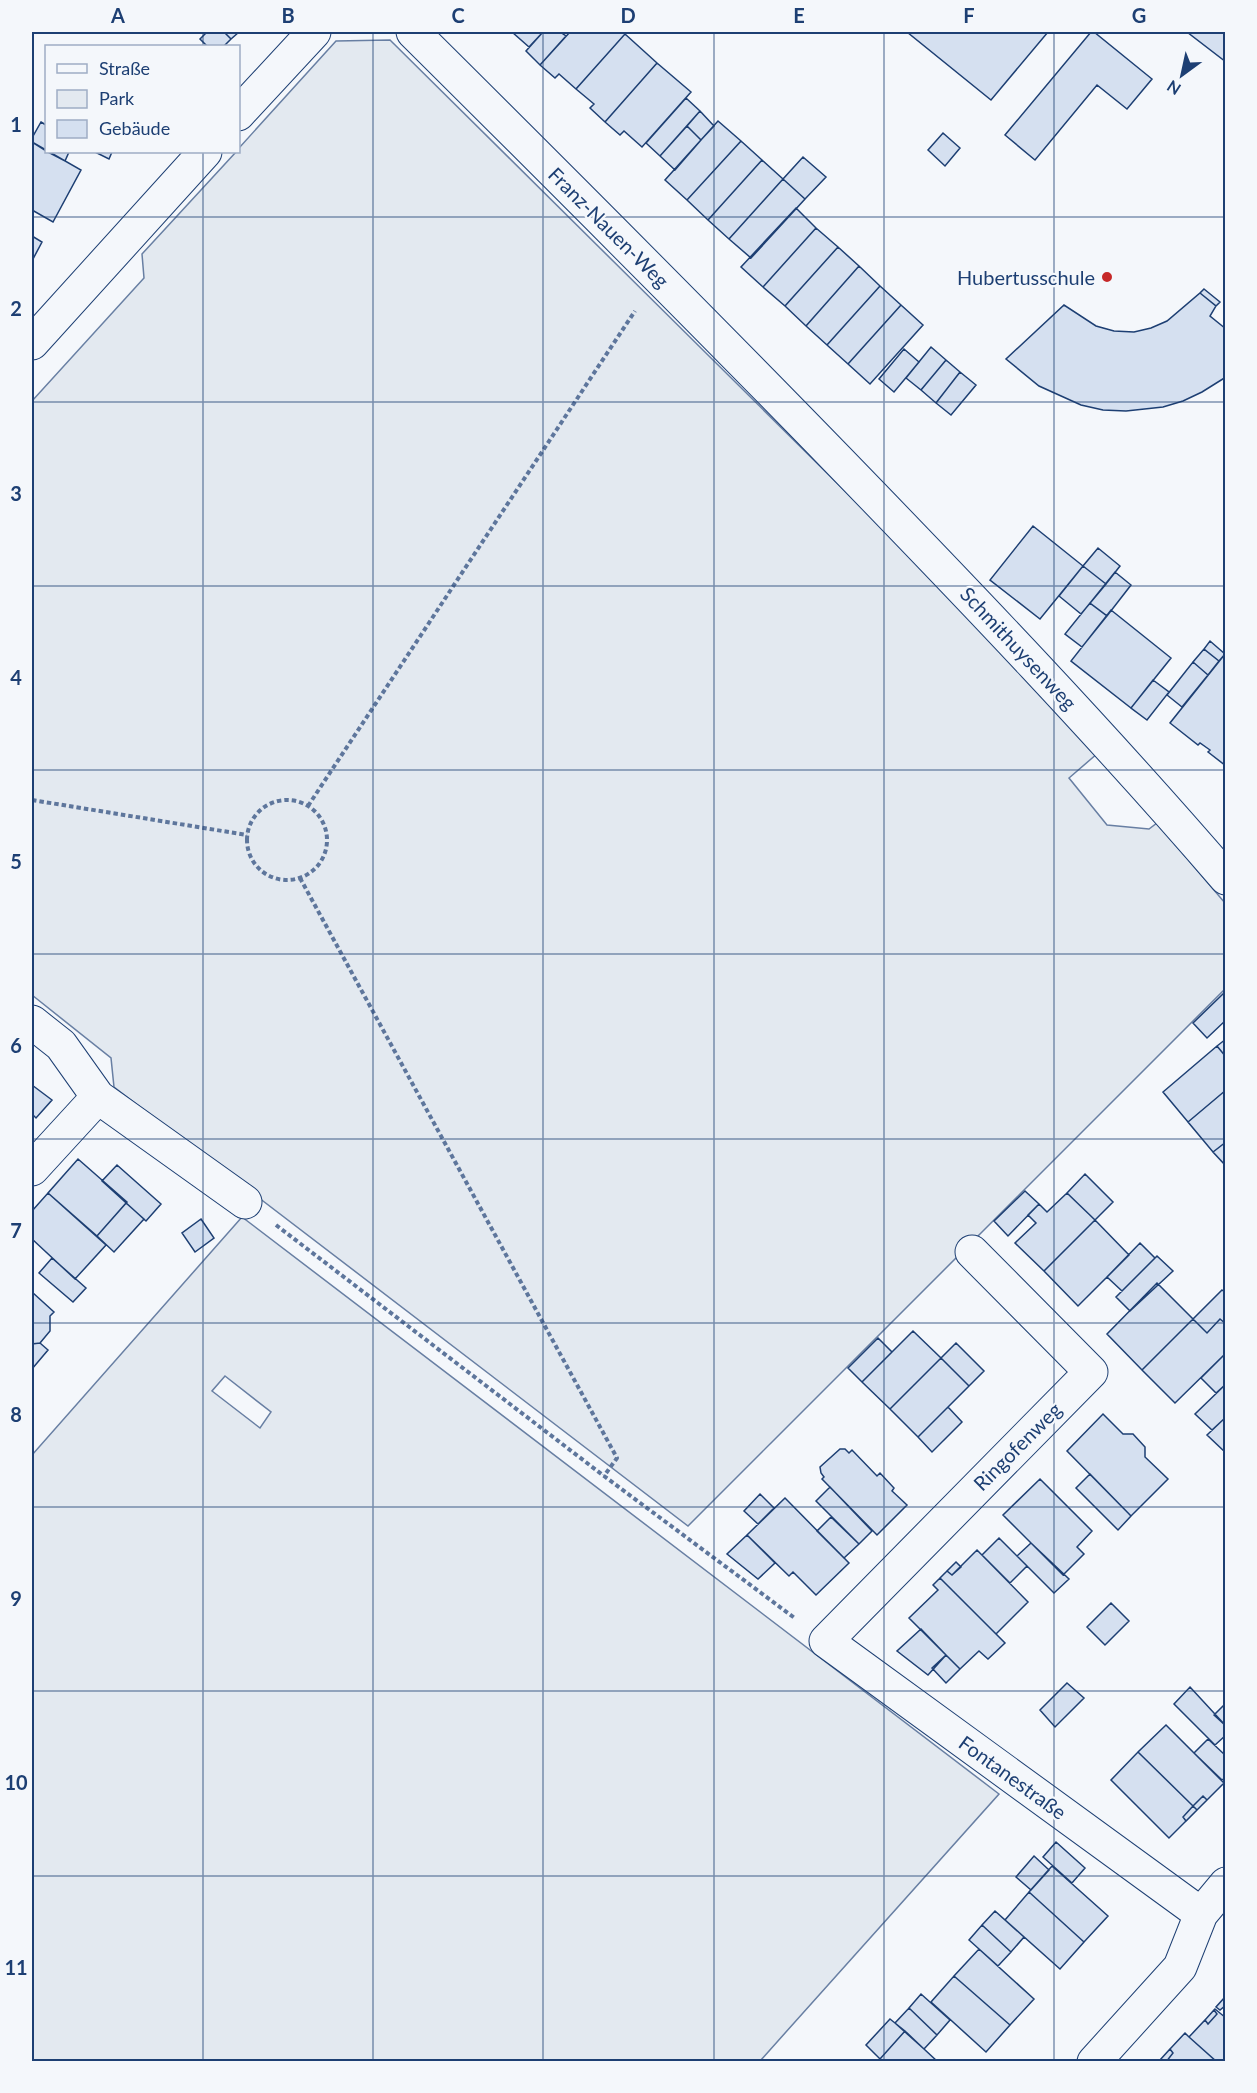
<svg xmlns="http://www.w3.org/2000/svg" width="1257" height="2093" font-family="Lato,sans-serif">
<style>
.green{fill:#e3e9f0;stroke:#687fa3;stroke-width:1.5;fill-rule:evenodd}
.building{fill:#d5e0f0;stroke:#1d3f73;stroke-width:1.5}
.lines{fill:none;stroke-linecap:round;stroke-linejoin:round}
.minor-casing{stroke:#1d3f73;stroke-width:35}
.path{stroke:#5e769c;stroke-width:4;stroke-dasharray:4.5 3;stroke-linecap:butt}
.minor{stroke:#f4f7fb;stroke-width:33}
.grid{fill:none;stroke:#1d3f73;stroke-width:1.5;stroke-opacity:0.55}
.poi-dot{fill:#c62828;stroke:#f4f7fb;stroke-width:2}
.labels{text-anchor:middle;dominant-baseline:central;stroke-width:4.5;stroke-linejoin:round;paint-order:stroke}
.street-label{font-size:20px;fill:#1d3f73;stroke:#f4f7fb}
.poi-label{font-size:20px;fill:#1d3f73;stroke:#f4f7fb;text-anchor:end}
.neatline{fill:none;stroke:#1d3f73;stroke-width:2}
.grid-label{font-size:20px;text-anchor:middle;font-weight:bold;fill:#1d3f73}
</style>
<rect width="100%" height="100%" fill="#f4f7fb"/>
<path class="green" d="M 390,40 L 1041,685 L 1098,753 L 1069,778 L 1107,825 L 1149,829 L 1157,823 L 1225,903 L 1225,989 L 688,1526 L 114,1087 L 111,1058 L 32,995 L 32,401 L 144,278 L 142,254 L 236,152 L 238,152 L 239,148 L 336,41 Z
M 242,1217 L 999,1794 L 760,2061 L 32,2062 L 32,1455 ZM 225,1376 L 271,1412 L 260,1428 L 212,1391 Z"/>
<path class="building" d="M 207,32 L 224,32 L 231,39 L 224,46 L 207,46 L 200,39 Z
M 224,32 L 239,32 L 231,39 Z
M 512,32 L 543,32 L 529,47 Z
M 543,32 L 560,32 L 566,36 L 540,65 L 526,51 Z
M 570,32 L 622,32 L 625,34 L 576,89 L 559,74 L 555,78 L 540,65 Z
M 907,32 L 1048,32 L 991,100 Z
M 1091,32 L 1094,32 L 1152,79 L 1127,109 L 1097,85 L 1035,160 L 1005,135 Z
M 1187,32 L 1226,32 L 1226,62 Z
M 625,34 L 657,63 L 605,122 L 590,108 L 594,104 L 576,89 Z
M 657,63 L 691,92 L 642,147 L 624,131 L 620,135 L 605,122 Z
M 686,98 L 700,111 L 660,156 L 646,143 Z
M 700,111 L 714,126 L 701,140 L 687,126 Z
M 718,121 L 741,141 L 687,200 L 665,180 Z
M 41,122 L 46,125 L 46,151 L 32,142 L 32,138 Z
M 687,126 L 701,140 L 675,170 L 660,156 Z
M 943,133 L 960,148 L 945,166 L 928,150 Z
M 741,141 L 762,160 L 708,220 L 687,200 Z
M 32,142 L 81,170 L 53,222 L 32,210 Z
M 48,152 L 69,152 L 65,161 Z
M 95,152 L 112,152 L 109,159 Z
M 803,157 L 826,177 L 805,199 L 783,179 Z
M 762,160 L 783,179 L 729,239 L 708,220 Z
M 783,179 L 805,199 L 751,258 L 729,239 Z
M 796,208 L 816,228 L 763,287 L 741,267 Z
M 816,228 L 838,247 L 785,306 L 763,287 Z
M 32,236 L 42,242 L 33,259 L 32,258 Z
M 838,247 L 859,266 L 806,326 L 785,306 Z
M 859,266 L 880,286 L 827,345 L 806,326 Z
M 880,286 L 901,305 L 848,364 L 827,345 Z
M 1204,289 L 1220,302 L 1216,306 L 1200,293 Z
M 1200,293 L 1216,306 L 1210,316 L 1226,329 L 1226,377 L 1202,392 L 1183,401 L 1163,407 L 1126,411 L 1103,410 L 1081,405 L 1039,386 L 1006,359 L 1064,305 L 1096,326 L 1114,331 L 1134,332 L 1151,328 L 1167,321 Z
M 901,305 L 923,325 L 870,384 L 848,364 Z
M 931,347 L 946,360 L 921,390 L 906,378 Z
M 904,349 L 919,362 L 894,392 L 879,379 Z
M 946,360 L 960,372 L 936,403 L 921,390 Z
M 960,372 L 976,385 L 951,415 L 936,403 Z
M 1033,526 L 1083,566 L 1040,619 L 990,580 Z
M 1098,548 L 1120,566 L 1106,584 L 1083,566 Z
M 1083,566 L 1106,584 L 1081,614 L 1059,596 Z
M 1115,572 L 1131,585 L 1107,616 L 1090,603 Z
M 1090,603 L 1107,616 L 1082,647 L 1065,634 Z
M 1111,610 L 1171,658 L 1131,708 L 1071,661 Z
M 1210,641 L 1225,654 L 1219,661 L 1204,649 Z
M 1204,649 L 1219,661 L 1208,675 L 1193,662 Z
M 1225,654 L 1226,654 L 1226,766 L 1208,752 L 1210,750 L 1200,743 L 1198,745 L 1170,723 Z
M 1193,662 L 1208,675 L 1182,707 L 1167,695 Z
M 1153,680 L 1169,692 L 1147,720 L 1131,708 Z
M 1226,991 L 1226,1020 L 1207,1038 L 1193,1023 Z
M 1226,1039 L 1226,1057 L 1217,1046 Z
M 1217,1046 L 1226,1057 L 1226,1090 L 1188,1122 L 1163,1092 Z
M 32,1085 L 52,1100 L 36,1118 L 32,1114 Z
M 1226,1090 L 1226,1142 L 1213,1152 L 1188,1122 Z
M 1226,1142 L 1226,1166 L 1213,1152 Z
M 78,1159 L 127,1202 L 97,1236 L 48,1193 Z
M 117,1165 L 161,1204 L 146,1221 L 102,1181 Z
M 1085,1174 L 1113,1202 L 1095,1220 L 1067,1193 Z
M 1025,1191 L 1039,1204 L 1008,1236 L 994,1221 Z
M 48,1193 L 106,1245 L 75,1279 L 32,1239 L 32,1211 Z
M 1067,1193 L 1095,1220 L 1044,1271 L 1015,1243 L 1036,1223 L 1028,1215 L 1039,1204 L 1047,1212 Z
M 126,1203 L 144,1219 L 114,1252 L 97,1236 Z
M 201,1219 L 214,1238 L 195,1252 L 182,1233 Z
M 1095,1220 L 1129,1255 L 1078,1306 L 1044,1271 Z
M 1140,1243 L 1155,1258 L 1122,1291 L 1107,1277 Z
M 1157,1256 L 1173,1271 L 1130,1311 L 1116,1297 Z
M 52,1258 L 86,1288 L 73,1302 L 39,1273 Z
M 1157,1283 L 1193,1319 L 1142,1370 L 1107,1334 Z
M 1222,1290 L 1226,1293 L 1226,1324 L 1220,1319 L 1207,1333 L 1193,1319 Z
M 32,1292 L 54,1312 L 50,1316 L 50,1331 L 40,1343 L 32,1344 Z
M 1193,1319 L 1207,1333 L 1220,1319 L 1226,1324 L 1226,1353 L 1175,1403 L 1142,1370 Z
M 913,1331 L 941,1358 L 890,1409 L 862,1382 Z
M 878,1338 L 892,1352 L 862,1382 L 848,1368 Z
M 40,1343 L 48,1350 L 32,1369 L 32,1344 Z
M 956,1343 L 984,1371 L 969,1386 L 941,1358 Z
M 1226,1353 L 1226,1384 L 1216,1393 L 1201,1378 Z
M 941,1358 L 969,1386 L 918,1437 L 890,1409 Z
M 1226,1384 L 1226,1417 L 1212,1430 L 1195,1414 Z
M 948,1407 L 962,1422 L 932,1452 L 918,1437 Z
M 1103,1414 L 1123,1434 L 1133,1434 L 1145,1447 L 1145,1457 L 1168,1479 L 1131,1516 L 1067,1451 Z
M 1226,1417 L 1226,1453 L 1207,1435 Z
M 840,1449 L 845,1449 L 849,1453 L 852,1450 L 877,1476 L 880,1473 L 894,1488 L 892,1491 L 907,1505 L 877,1535 L 822,1479 L 824,1477 L 821,1473 L 820,1467 Z
M 1090,1474 L 1131,1516 L 1118,1530 L 1076,1488 Z
M 1040,1479 L 1092,1531 L 1077,1547 L 1084,1554 L 1063,1575 L 1003,1515 Z
M 830,1487 L 872,1531 L 859,1544 L 816,1501 Z
M 760,1494 L 774,1508 L 758,1524 L 744,1511 Z
M 785,1498 L 849,1563 L 816,1595 L 793,1572 L 789,1576 L 747,1535 Z
M 831,1517 L 859,1544 L 844,1558 L 817,1531 Z
M 747,1535 L 775,1563 L 758,1579 L 727,1554 Z
M 999,1538 L 1027,1566 L 1010,1583 L 982,1555 Z
M 1031,1543 L 1069,1579 L 1054,1593 L 1017,1556 Z
M 977,1550 L 1028,1602 L 996,1634 L 940,1578 L 947,1571 L 952,1575 Z
M 956,1562 L 961,1567 L 952,1575 L 947,1571 Z
M 940,1578 L 1005,1643 L 988,1659 L 979,1651 L 960,1669 L 909,1618 L 938,1590 L 933,1585 Z
M 1111,1603 L 1129,1621 L 1105,1645 L 1087,1627 Z
M 921,1629 L 946,1655 L 928,1675 L 897,1651 Z
M 946,1655 L 960,1669 L 946,1683 L 932,1668 Z
M 1067,1683 L 1084,1698 L 1055,1727 L 1040,1710 Z
M 1190,1687 L 1226,1726 L 1226,1735 L 1215,1745 L 1174,1704 Z
M 1226,1703 L 1226,1726 L 1214,1715 Z
M 1166,1725 L 1224,1783 L 1207,1800 L 1203,1796 L 1193,1806 L 1138,1752 Z
M 1208,1739 L 1226,1756 L 1226,1777 L 1222,1780 L 1194,1753 Z
M 1138,1752 L 1193,1806 L 1183,1817 L 1186,1821 L 1169,1838 L 1111,1780 Z
M 1203,1796 L 1207,1800 L 1197,1810 L 1193,1806 Z
M 1193,1806 L 1197,1810 L 1186,1821 L 1183,1817 Z
M 1056,1842 L 1085,1868 L 1072,1883 L 1043,1857 Z
M 1034,1856 L 1049,1870 L 1031,1890 L 1016,1877 Z
M 1052,1866 L 1108,1916 L 1084,1942 L 1029,1892 Z
M 1029,1892 L 1084,1942 L 1060,1969 L 1005,1920 Z
M 995,1911 L 1024,1937 L 1011,1952 L 982,1925 Z
M 982,1925 L 1011,1952 L 998,1966 L 969,1940 Z
M 979,1949 L 1034,1999 L 1010,2025 L 954,1976 Z
M 954,1976 L 1010,2025 L 986,2052 L 931,2002 Z
M 921,1994 L 950,2020 L 937,2035 L 909,2008 Z
M 1225,1997 L 1226,2005 L 1220,2010 L 1216,2007 Z
M 909,2008 L 937,2035 L 924,2049 L 895,2023 Z
M 1215,2009 L 1226,2018 L 1226,2062 L 1217,2062 L 1189,2037 L 1205,2020 L 1208,2024 L 1217,2014 L 1214,2010 Z
M 1214,2010 L 1217,2014 L 1208,2024 L 1205,2020 Z
M 890,2019 L 905,2031 L 880,2059 L 866,2045 Z
M 905,2031 L 924,2049 L 938,2062 L 883,2062 L 880,2059 Z
M 1185,2033 L 1189,2037 L 1217,2062 L 1166,2062 L 1173,2053 L 1170,2049 Z
M 1170,2049 L 1173,2053 L 1166,2062 L 1162,2062 L 1160,2060 Z"/>
<g class="lines">
<defs>
<path id="minor" d="M 413,32 C 555,173 697,315 837,459 C 970,596 1101,733 1226,878
M 238,114 L 314,32
M 32,343 L 205,152
M 32,1022 L 61,1045 L 98,1097 L 245,1202
M 32,1169 L 98,1097
M 972,1252 L 1091,1372 L 826,1641 L 1201,1914
M 1094,2062 L 1180,1967 L 1201,1914 L 1226,1884"/>
</defs>
<use href="#minor" class="minor-casing"/>
<path class="path" d="M 32,800 L 247,835
M247 840a40 40 0 1 1 80 0a40 40 0 1 1-80 0Z
M 308,806 L 635,311
M 300,878 L 617,1458 L 604,1476
M 276,1225 L 604,1476 L 796,1619"/>
<use href="#minor" class="minor"/>
</g>
<path class="grid" d="M 203,32 L 203,46M 373,32 L 373,2062M 543,32 L 543,2062M 714,32 L 714,2062M 884,32 L 884,2062M 1054,32 L 1054,2062M 203,152 L 203,2062M 32,217 L 1226,217M 32,402 L 1226,402M 32,586 L 1226,586M 32,770 L 1226,770M 32,954 L 1226,954M 32,1139 L 1226,1139M 32,1323 L 1226,1323M 32,1507 L 1226,1507M 32,1691 L 1226,1691M 32,1876 L 1226,1876"/>
<circle class="poi-dot" cx="1107" cy="277" r="6"/>
<g class="labels">
<g class="street-label">
<text transform="translate(609 227) rotate(45)">Franz-Nauen-Weg</text>
<text transform="translate(1019 648) rotate(47)">Schmithuysenweg</text>
<text transform="translate(1017 1446) rotate(-45)">Ringofenweg</text>
<text transform="translate(1013 1777) rotate(36)">Fontanestraße</text>
</g>
<g class="poi-label">
<text x="1095" y="277">Hubertusschule</text>
</g>
</g>
<rect width="1257" height="2093" fill="none" stroke="#f4f7fb" stroke-width="66"/>
<rect x="45" y="45" width="195" height="108" fill="#f4f7fb" stroke="#9eadc5" stroke-width="1.5"/>
<rect x="57" y="64" width="30" height="9" fill="#f4f7fb" stroke="#9eadc5" stroke-width="1.5"/>
<text x="99" y="75" font-size="18" fill="#1d3f73">Straße</text>
<rect x="57" y="90" width="30" height="18" fill="#e3e9f0" stroke="#9eadc5" stroke-width="1.5"/>
<text x="99" y="105" font-size="18" fill="#1d3f73">Park</text>
<rect x="57" y="120" width="30" height="18" fill="#d5e0f0" stroke="#9eadc5" stroke-width="1.5"/>
<text x="99" y="135" font-size="18" fill="#1d3f73">Gebäude</text>
<g transform="translate(1182 75) rotate(213)" stroke="#f4f7fb" stroke-width="4.5" paint-order="stroke">
<path d="M0-4.5L10 22L0 15L-10 22Z" fill="#1d3f73"/>
<text y="-9" font-size="16" font-weight="bold" text-anchor="middle" fill="#1d3f73">N</text>
</g>
<rect x="33" y="33" width="1191" height="2027" class="neatline"/>
<g class="grid-label">
<text x="118" y="23">A</text>
<text x="288" y="23">B</text>
<text x="458" y="23">C</text>
<text x="628" y="23">D</text>
<text x="799" y="23">E</text>
<text x="969" y="23">F</text>
<text x="1139" y="23">G</text>
<text x="16" y="132">1</text>
<text x="16" y="316">2</text>
<text x="16" y="501">3</text>
<text x="16" y="685">4</text>
<text x="16" y="869">5</text>
<text x="16" y="1053">6</text>
<text x="16" y="1238">7</text>
<text x="16" y="1422">8</text>
<text x="16" y="1606">9</text>
<text x="16" y="1790">10</text>
<text x="16" y="1975">11</text>
</g>
</svg>
